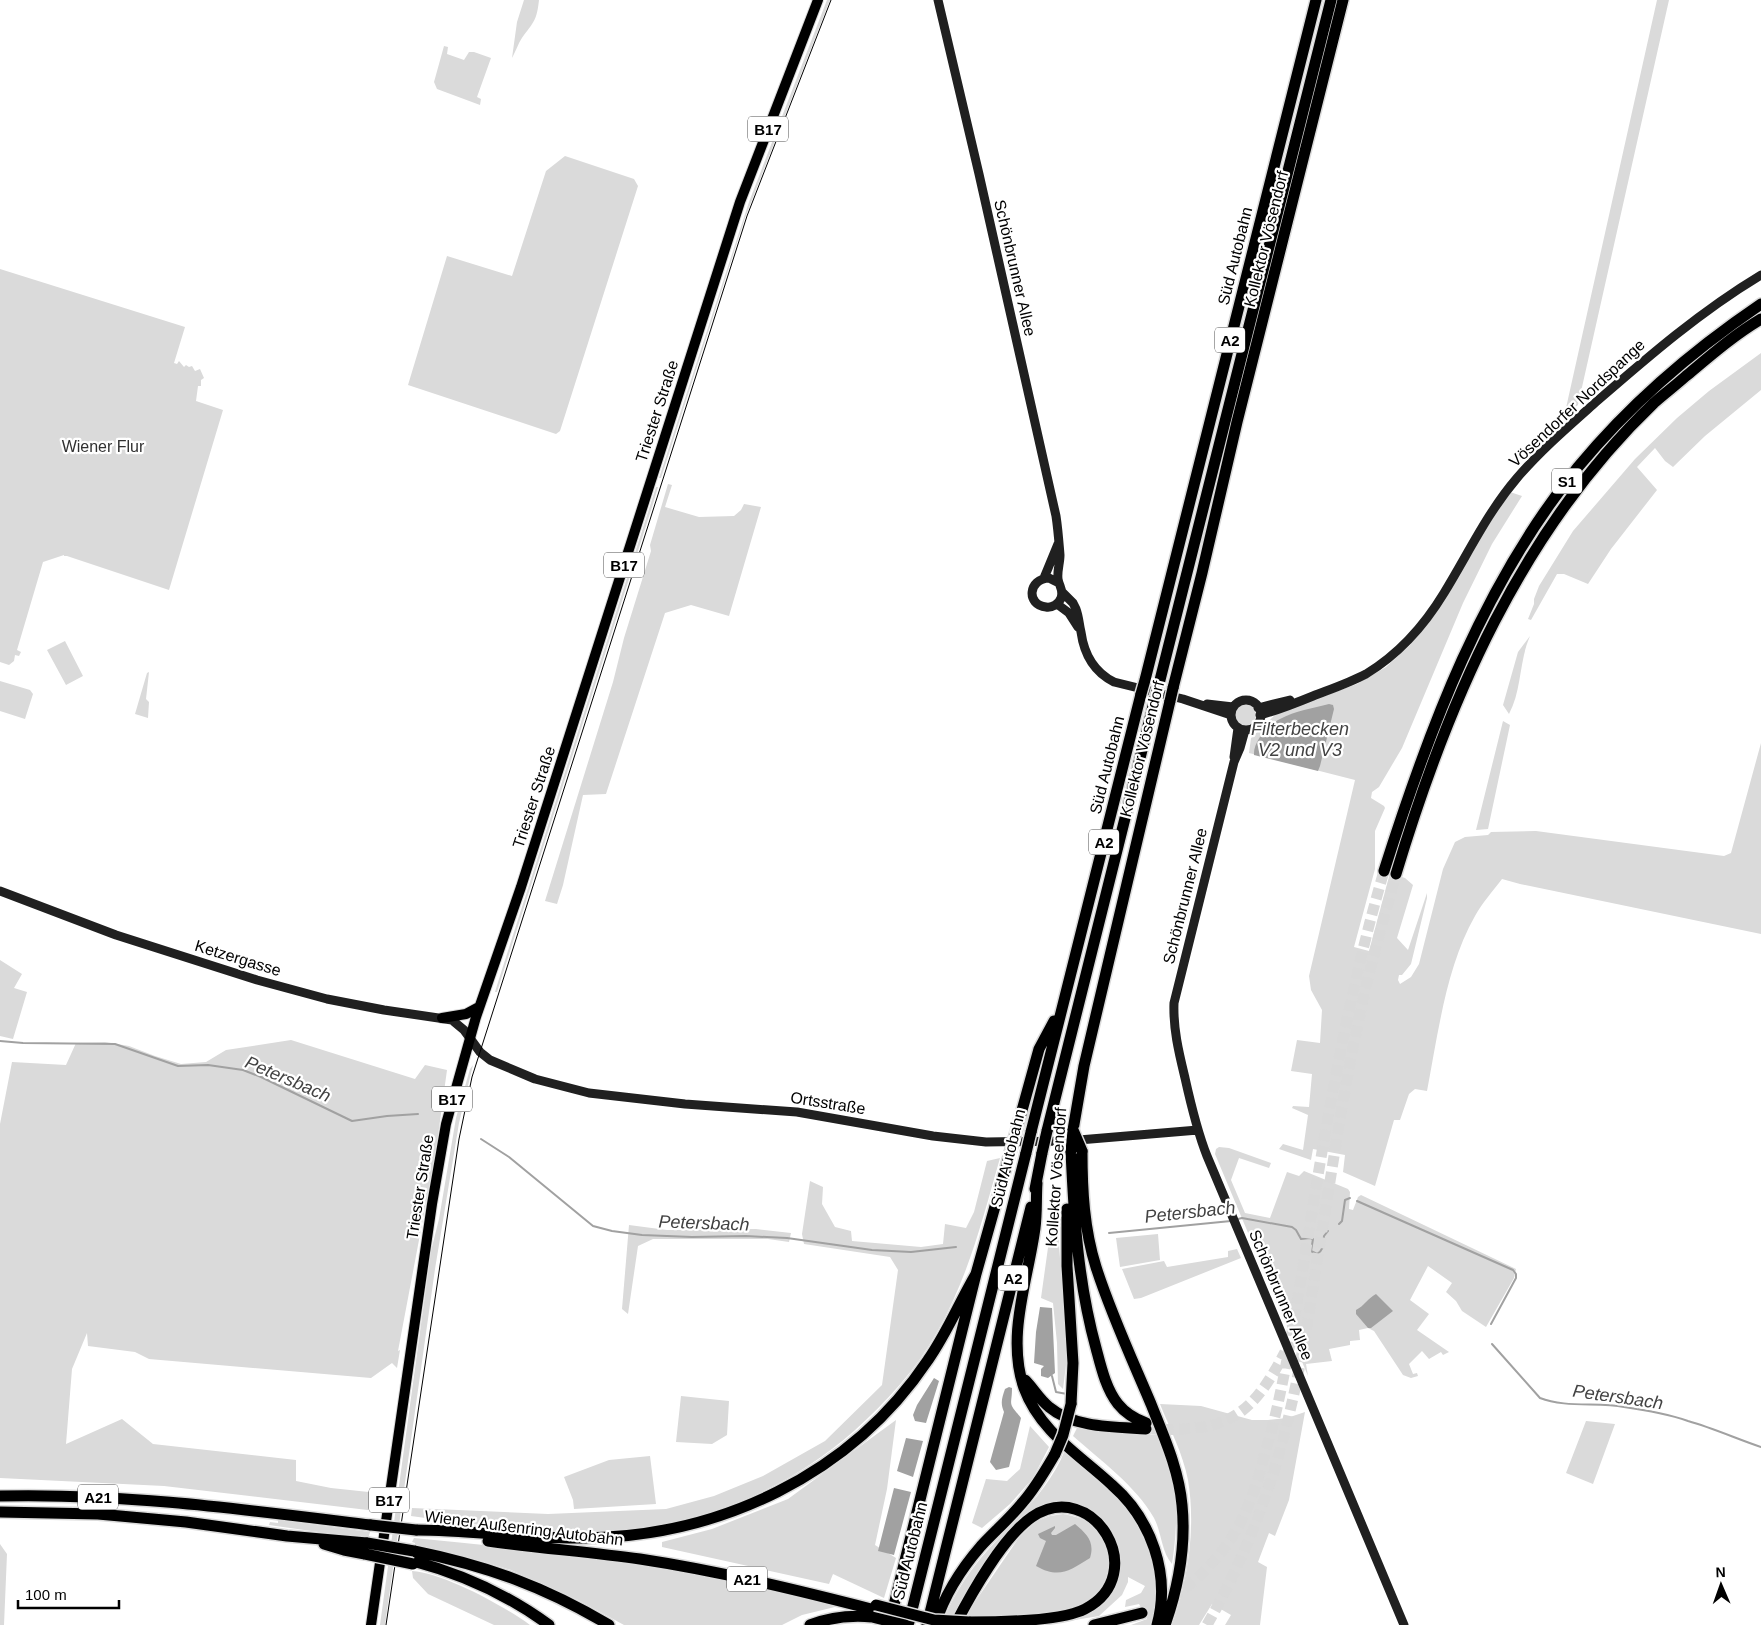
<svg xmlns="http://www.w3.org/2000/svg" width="1761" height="1625" font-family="Helvetica,sans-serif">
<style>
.green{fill:#dadada}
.water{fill:#a1a1a1}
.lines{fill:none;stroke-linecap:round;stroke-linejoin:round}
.stream{stroke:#a1a1a1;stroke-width:2}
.highway-tunnel{stroke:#d9d9d9;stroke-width:11;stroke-dasharray:11 5.5;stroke-linecap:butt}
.primary-casing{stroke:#dbdbdb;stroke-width:12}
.highway-casing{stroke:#dbdbdb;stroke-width:14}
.secondary{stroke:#202020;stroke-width:9}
.primary{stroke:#000;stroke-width:10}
.highway{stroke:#000;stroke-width:11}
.tram{stroke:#000;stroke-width:1}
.highway-bridge-casing{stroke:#dbdbdb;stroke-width:14;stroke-linecap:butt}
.highway-bridge{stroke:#000;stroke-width:11}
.labels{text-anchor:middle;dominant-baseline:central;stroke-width:4.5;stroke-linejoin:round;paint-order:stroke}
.shield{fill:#fff;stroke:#4c4c4c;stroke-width:1}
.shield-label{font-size:15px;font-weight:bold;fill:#000}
.street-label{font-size:16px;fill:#000;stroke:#fff}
.park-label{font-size:16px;fill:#313131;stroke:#fff}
.water-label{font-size:18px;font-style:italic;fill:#424242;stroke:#fff}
</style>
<rect width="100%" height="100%" fill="#fff"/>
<path class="green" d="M 524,0 L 539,0 C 537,18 535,21 524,35 C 519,41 516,51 512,58 L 517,22 Z
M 827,0 L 830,0 L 745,218 L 664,469 L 661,478 L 659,478 L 749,202 Z
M 1657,0 L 1669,0 L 1578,405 L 1564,417 Z
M 444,46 L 448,47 L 447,54 L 464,60 L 469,52 L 474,52 L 491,58 L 477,97 L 481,99 L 480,105 L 437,89 L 434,82 Z
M 565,156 L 634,179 L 638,186 L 560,431 L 556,434 L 408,385 L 447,256 L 512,276 L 546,171 Z
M 0,269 L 185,327 L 174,363 L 177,364 L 179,361 L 184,367 L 186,365 L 189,367 L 192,366 L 195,371 L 200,369 L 204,378 L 201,380 L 201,386 L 198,386 L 196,401 L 223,410 L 169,590 L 67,556 L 64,556 L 64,555 L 43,562 L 17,650 L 21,652 L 19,656 L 15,655 L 14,661 L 9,665 L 0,662 Z
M 1761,353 L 1761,390 L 1705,436 L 1673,467 L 1665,461 L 1655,448 L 1637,467 L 1657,490 L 1611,549 L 1588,584 L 1564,574 L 1557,574 L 1531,620 L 1528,619 L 1534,604 L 1534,599 L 1539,586 L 1573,531 L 1635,459 L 1677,418 L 1709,391 Z
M 668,484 L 672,485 L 665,507 L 699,517 L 734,516 L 741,510 L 744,504 L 761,507 L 729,616 L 691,605 L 665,613 L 606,794 L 583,795 L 563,885 L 557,904 L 545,901 L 613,682 L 624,638 L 651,551 L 650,545 Z
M 656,487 L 658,487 L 653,504 L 497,992 L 495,992 L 499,979 Z
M 1510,492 L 1522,496 L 1492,544 L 1463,603 L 1402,748 L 1379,787 L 1372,792 L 1371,798 L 1384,806 L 1385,808 L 1375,831 L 1375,869 L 1354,947 L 1369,951 L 1390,873 L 1405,878 L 1413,885 L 1397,938 L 1408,950 L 1427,893 L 1427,898 L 1411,964 L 1402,975 L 1399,975 L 1398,980 L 1400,984 L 1411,977 L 1419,964 L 1443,869 L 1455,842 L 1465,837 L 1488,835 L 1491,832 L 1536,831 L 1724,856 L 1731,853 L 1761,743 L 1761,934 L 1520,884 L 1502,879 C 1493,891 1482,903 1475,916 C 1446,967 1438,1034 1427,1091 L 1415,1089 L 1409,1094 L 1400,1120 L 1394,1120 L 1375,1186 L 1343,1172 L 1345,1155 L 1313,1149 L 1311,1160 L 1279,1149 L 1283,1144 L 1303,1150 L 1308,1115 L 1292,1108 L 1293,1106 L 1309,1107 L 1312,1074 L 1291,1071 L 1297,1040 L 1320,1043 L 1322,1010 L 1311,990 L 1309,976 L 1355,780 L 1249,753 L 1251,738 L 1277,713 L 1357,684 L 1386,667 L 1410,645 L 1432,618 L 1480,535 Z
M 1530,636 C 1519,661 1522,690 1509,714 L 1503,705 L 1518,652 Z
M 65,641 L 83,676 L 66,685 L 47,650 Z
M 149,672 L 146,699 L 149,702 L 148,718 L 135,714 L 147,673 Z
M 0,681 L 30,690 L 33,694 L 25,719 L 0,711 Z
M1234 715a11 11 0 1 1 22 0a11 11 0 1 1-22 0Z
M 1503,721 L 1510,725 L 1488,829 L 1476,830 Z
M 0,960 L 22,974 L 14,988 L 27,992 L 13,1039 L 0,1036 Z
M 291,1040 L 415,1079 L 425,1065 L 447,1070 L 436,1150 L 398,1351 L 400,1350 L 397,1368 L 392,1363 L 371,1378 L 149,1359 L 135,1352 L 88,1346 L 87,1333 L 72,1369 L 66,1444 L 122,1419 L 153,1444 L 296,1460 L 296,1481 L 331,1488 L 378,1493 L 376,1511 L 164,1486 L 0,1478 L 0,1124 L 12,1062 L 66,1065 L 76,1043 L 105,1042 L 129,1046 L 155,1056 L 181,1064 L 206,1062 L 226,1050 Z
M 473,1065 L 459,1123 L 435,1269 L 385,1625 L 380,1625 L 431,1251 L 439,1219 L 456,1118 L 470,1069 Z
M 1219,1147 L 1229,1148 L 1271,1163 L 1269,1168 L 1239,1158 L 1231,1180 L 1245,1213 L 1270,1218 L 1287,1172 L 1299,1176 L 1304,1171 L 1348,1189 L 1350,1192 L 1349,1209 L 1353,1210 L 1358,1197 L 1361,1195 L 1516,1269 L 1514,1278 L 1486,1327 L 1462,1311 L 1456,1301 L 1446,1292 L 1452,1283 L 1428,1266 L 1410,1300 L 1429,1314 L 1417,1330 L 1449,1352 L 1443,1355 L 1441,1352 L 1429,1359 L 1422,1351 L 1409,1364 L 1413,1374 L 1417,1373 L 1418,1376 L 1411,1378 L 1403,1375 L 1374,1331 L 1368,1328 L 1359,1330 L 1360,1340 L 1350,1341 L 1350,1345 L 1329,1349 L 1332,1361 L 1306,1364 L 1308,1376 L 1215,1154 L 1216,1149 Z
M 1000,1158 C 983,1218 968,1278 937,1332 C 916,1370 886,1402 854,1431 C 794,1484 718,1518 638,1528 C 563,1537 486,1526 411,1516 L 412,1508 L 548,1514 L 666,1509 L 714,1496 L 763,1476 L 825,1441 L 882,1385 L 898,1270 L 890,1257 L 804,1244 L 802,1234 L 810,1181 L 823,1187 L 822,1204 L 835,1227 L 851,1231 L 852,1241 L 921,1247 L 943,1244 L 945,1224 L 966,1228 L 974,1212 L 987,1161 Z
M 629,1225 L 667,1230 L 756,1229 L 791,1233 L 789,1242 L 768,1239 L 653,1239 L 638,1246 L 628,1314 L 622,1309 Z
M 1051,1226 L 1058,1230 L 1067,1357 L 1063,1389 L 1058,1384 L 1057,1343 L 1053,1303 L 1041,1298 Z
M 1158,1234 L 1160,1260 L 1120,1267 L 1116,1238 Z
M 1237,1249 L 1241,1258 L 1141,1298 L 1134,1299 L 1122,1269 L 1164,1261 L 1167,1267 L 1228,1257 L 1228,1251 Z
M 681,1396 L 729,1401 L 727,1435 L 712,1444 L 676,1442 Z
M 1160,1404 L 1201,1406 L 1252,1420 L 1268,1420 L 1287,1418 L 1305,1412 L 1289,1500 L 1275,1536 L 1269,1533 L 1258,1562 L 1267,1567 L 1260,1625 L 1225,1625 L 1231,1615 L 1212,1604 L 1199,1625 L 1172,1625 C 1188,1580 1196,1528 1188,1480 C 1183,1454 1170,1429 1160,1404 Z
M 896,1420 L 887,1489 L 875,1545 L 896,1558 L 884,1598 L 833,1574 L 829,1584 L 662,1547 L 662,1542 L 712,1529 L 788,1499 Z
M 1586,1421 L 1615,1424 L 1593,1484 L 1566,1473 Z
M 1030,1426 L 1049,1447 L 1033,1478 L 1010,1504 L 982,1528 L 972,1523 L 986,1479 L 1007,1481 L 1020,1469 Z
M 1077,1428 L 1148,1435 L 1157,1435 C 1161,1444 1166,1454 1169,1463 C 1179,1495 1177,1532 1172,1564 C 1161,1551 1162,1533 1154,1518 C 1136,1486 1100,1460 1073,1436 Z
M 1065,1450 C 1111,1492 1158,1525 1156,1594 C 1156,1604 1153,1615 1151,1625 L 1131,1625 L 1147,1619 L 1139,1604 L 1125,1607 L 1126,1600 L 1141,1593 L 1145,1586 L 1128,1577 L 1128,1582 L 1122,1595 L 1099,1616 L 1050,1624 L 1014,1625 L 1090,1610 C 1096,1600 1118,1564 1118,1555 C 1119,1545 1113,1535 1107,1527 C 1084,1498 1055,1497 1025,1516 L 955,1615 L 946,1614 C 955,1594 966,1576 980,1559 C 1010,1523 1047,1495 1065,1450 Z
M 650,1456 L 656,1504 L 574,1509 L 573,1500 L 564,1477 L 609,1460 Z
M 1063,1514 C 1073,1516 1083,1518 1091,1524 C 1099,1530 1102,1537 1105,1546 C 1115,1571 1103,1594 1079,1605 C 1056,1616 993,1616 966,1615 L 1020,1536 L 1037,1521 L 1050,1516 Z
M 278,1520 L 370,1532 L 368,1539 L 269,1525 L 270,1522 L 278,1523 Z
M 414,1538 C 506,1547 599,1556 691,1573 C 741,1582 790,1594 839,1606 L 802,1615 L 782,1625 L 624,1625 L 578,1600 L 511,1570 L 481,1561 L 415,1546 L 415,1543 L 412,1542 Z
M 0,1544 L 7,1554 L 4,1625 L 0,1625 Z
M 412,1571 C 444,1573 504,1606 530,1625 L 494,1625 L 428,1594 L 413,1578 Z"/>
<path class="water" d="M 1329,704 L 1333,705 L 1334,709 L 1320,766 L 1318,771 L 1254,755 C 1253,741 1268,725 1280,719 C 1295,711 1313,708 1329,704 Z
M 1376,1294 L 1393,1311 L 1371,1328 L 1368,1328 L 1356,1314 L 1356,1310 C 1364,1306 1368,1298 1376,1294 Z
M 1040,1307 L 1052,1308 L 1055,1373 L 1048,1378 L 1041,1376 L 1041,1369 L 1044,1366 L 1034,1363 L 1036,1332 Z
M 934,1378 L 939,1381 L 926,1423 L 915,1421 L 913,1415 L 917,1405 Z
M 1009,1387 L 1012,1388 C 1012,1407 1007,1401 1021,1418 L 1009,1467 L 996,1470 L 990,1462 L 1004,1412 C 1000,1403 1002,1398 1005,1389 Z
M 906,1438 L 923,1441 L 913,1477 L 897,1471 Z
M 894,1488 L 911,1492 L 894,1555 L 878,1551 Z
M 1075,1524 C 1087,1534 1095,1542 1090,1558 C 1069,1571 1059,1579 1036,1566 L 1046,1541 L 1040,1538 L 1038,1534 L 1055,1526 L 1055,1528 L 1051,1533 L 1052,1535 L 1056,1535 Z"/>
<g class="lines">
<path class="stream" d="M 0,1041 L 23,1043 L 115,1044 L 178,1066 L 208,1065 L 243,1070 L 261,1077 L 352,1121 L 387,1116 L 418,1114
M 481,1139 L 509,1157 L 593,1226 L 612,1231 L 642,1235 L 692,1237 L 746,1236 L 787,1238 L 872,1250 L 911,1252 L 956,1247
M 1357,1201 L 1513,1270 L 1516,1274 L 1516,1278 L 1491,1324
M 1238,1219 L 1242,1218 L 1292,1227 L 1296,1230 L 1301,1239 L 1310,1238 L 1313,1239 L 1311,1251 L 1317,1254 C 1324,1250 1323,1244 1324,1236 L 1328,1231
M 1339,1224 L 1342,1221 L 1345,1200 L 1350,1198
M 1109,1233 L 1231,1221
M 1492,1344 L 1540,1398 C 1565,1408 1598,1402 1624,1407 C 1646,1410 1668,1414 1688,1421 C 1713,1428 1737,1439 1761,1447
M 1052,1376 L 1056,1392 L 1067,1394"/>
<path class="highway-tunnel" d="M 1146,1429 C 1223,1432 1249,1422 1285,1352
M 1142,1613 C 1182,1595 1212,1570 1235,1532 C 1249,1509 1257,1483 1264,1457 C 1284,1391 1293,1323 1305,1255 C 1326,1124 1347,998 1384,871
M 1207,1625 C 1245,1558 1273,1486 1290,1411 C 1306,1344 1314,1275 1326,1207 C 1336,1143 1346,1078 1360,1014 C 1370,967 1383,921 1396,874"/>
<defs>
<path id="primary" d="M 442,1018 L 466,1014 L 479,1007
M 371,1625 L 432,1204 L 446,1124 L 476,1017 L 521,887 L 740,202 L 818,0"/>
<path id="highway" d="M 1145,680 L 1316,0
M 1159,684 L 1331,0
M 1173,688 L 1202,573 L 1237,422 L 1343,0
M 1384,871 C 1429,729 1483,584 1578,467 C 1630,404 1693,350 1761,304
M 1396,874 C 1448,701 1521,530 1654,403 C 1664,394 1676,385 1686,376 C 1710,356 1734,335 1761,319
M 1073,1130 L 1084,1066 L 1170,701
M 1047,1131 L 1155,698
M 1016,1132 L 1039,1049 L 1054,1021
M 1031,1132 L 1141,694
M 1071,1151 C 1074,1218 1078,1283 1096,1348 C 1101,1367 1106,1389 1118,1404 C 1126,1414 1135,1419 1146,1423
M 1082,1151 C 1082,1190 1084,1229 1096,1267 C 1111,1314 1132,1359 1151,1404 C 1164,1437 1179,1470 1182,1505 C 1186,1545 1178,1588 1165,1625
M 1037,1183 C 1036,1197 1037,1213 1035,1228 C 1028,1280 1006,1336 1024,1388 C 1040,1432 1080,1455 1112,1485 C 1151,1519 1171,1574 1157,1625
M 1035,1189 L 1042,1153
M 1067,1209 L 1067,1266 L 1073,1363 L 1071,1404
M 1025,1380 C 1034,1389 1039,1399 1049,1407 C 1074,1428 1114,1427 1146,1429
M 0,1496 C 124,1493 248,1510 371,1525
M 0,1512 L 98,1514 L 186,1522 L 287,1536 L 367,1543
M 416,1530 C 471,1530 526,1539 582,1538 C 719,1537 851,1475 928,1360 C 947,1333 959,1303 976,1274
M 488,1541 C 538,1548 589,1552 640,1559 C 719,1571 797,1590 875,1610
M 324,1544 L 344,1550 L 365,1554
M 414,1551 C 488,1566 545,1587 609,1625
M 413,1561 C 462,1574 508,1595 549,1625
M 909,1622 L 1026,1153
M 810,1625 C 831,1617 850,1615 872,1617
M 889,1625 L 976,1274 L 1010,1153
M 927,1625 L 1031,1207
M 935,1625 C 944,1596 961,1569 981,1546 C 995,1531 1010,1518 1023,1502 C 1036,1487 1045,1471 1055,1454
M 955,1625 C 971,1594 1003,1537 1032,1517 C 1093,1476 1152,1574 1085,1609 C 1062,1621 997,1622 969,1622
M 1094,1625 L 1142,1613"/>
</defs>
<use href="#primary" class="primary-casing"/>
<use href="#highway" class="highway-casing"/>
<path class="secondary" d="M 938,0 L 979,174 L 1056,516 C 1058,529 1059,543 1060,555 C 1060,563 1057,571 1058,579 C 1059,586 1064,590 1061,598 C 1059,604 1052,608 1046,607 C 1026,605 1028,579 1049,578 L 1059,583
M 1044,578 L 1058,544
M 1062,592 L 1073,603 L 1076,609 C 1079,617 1079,624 1081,632 C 1084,654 1094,672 1114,682 L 1183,699 L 1231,715
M 1057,604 L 1069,613 L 1078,627
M1231 715a15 15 0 1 1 30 0a15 15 0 1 1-30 0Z
M 1207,704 L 1233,707
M 1258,708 L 1290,700
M 1260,715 C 1278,710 1296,703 1313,696 C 1331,689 1349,683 1366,674 C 1399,654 1424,626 1444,593 C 1468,554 1487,513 1517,478 C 1541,450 1569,426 1596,402 C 1649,356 1701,311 1761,275
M 1245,730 L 1240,748 L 1234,762 L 1174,1003 C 1173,1029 1179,1053 1185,1078 C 1191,1105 1197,1131 1207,1156 L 1404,1625
M 1234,757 L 1238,728
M 0,891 L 116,935 L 257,980 L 327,999 L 384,1010 L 452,1020 L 464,1030 L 480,1052 L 490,1060 L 535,1079 L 589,1093 L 685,1104 L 797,1112 L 933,1136 L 986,1142 L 1067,1141 L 1198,1130"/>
<use href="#primary" class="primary"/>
<use href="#highway" class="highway"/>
<path class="tram" d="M 386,1625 L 459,1139 L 472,1077 L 747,216 L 831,0"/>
<defs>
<path id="highway-bridge" d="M 1141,694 L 1145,680
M 1155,698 L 1159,684
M 1170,701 L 1173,688
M 1073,1130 L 1082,1151
M 1071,1151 L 1073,1131
M 1010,1153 L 1016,1132
M 1026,1153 L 1031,1132
M 1042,1153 L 1047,1131
M 1055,1454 L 1063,1435 L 1071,1404
M 371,1525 L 416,1530
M 367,1543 L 414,1551
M 365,1554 L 413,1564
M 876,1605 L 934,1620 L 969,1622
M 872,1617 L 905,1625"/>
</defs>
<use href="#highway-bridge" class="highway-bridge-casing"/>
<use href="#highway-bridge" class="highway-bridge"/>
</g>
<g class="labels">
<g class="shield">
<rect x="748" y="116.5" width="40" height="25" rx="4"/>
<rect x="1215" y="327.5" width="30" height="25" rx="4"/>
<rect x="1552" y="468.5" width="30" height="25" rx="4"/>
<rect x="604" y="552.5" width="40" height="25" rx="4"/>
<rect x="1089" y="829.5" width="30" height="25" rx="4"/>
<rect x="432" y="1086.5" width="40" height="25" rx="4"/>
<rect x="998" y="1265.5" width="30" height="25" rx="4"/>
<rect x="78" y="1484.5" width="40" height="25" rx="4"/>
<rect x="369" y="1487.5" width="40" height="25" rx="4"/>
<rect x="727" y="1566.5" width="40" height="25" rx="4"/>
</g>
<g class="shield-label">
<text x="768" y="129">B17</text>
<text x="1230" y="340">A2</text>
<text x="1567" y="481">S1</text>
<text x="624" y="565">B17</text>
<text x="1104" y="842">A2</text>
<text x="452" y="1099">B17</text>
<text x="1013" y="1278">A2</text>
<text x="98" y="1497">A21</text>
<text x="389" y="1500">B17</text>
<text x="747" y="1579">A21</text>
</g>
<g class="street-label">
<text transform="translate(1266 239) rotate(-76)">Kollektor Vösendorf</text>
<text transform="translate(1235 256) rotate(-76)">Süd Autobahn</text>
<text transform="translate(1015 268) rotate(77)">Schönbrunner Allee</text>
<text transform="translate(1577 403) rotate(-43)">Vösendorfer Nordspange</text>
<text transform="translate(657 411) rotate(-72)">Triester Straße</text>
<text transform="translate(1142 749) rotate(-76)">Kollektor Vösendorf</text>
<text transform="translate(1107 765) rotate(-76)">Süd Autobahn</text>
<text transform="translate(534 797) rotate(-72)">Triester Straße</text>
<text transform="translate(1185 896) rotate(-76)">Schönbrunner Allee</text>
<text transform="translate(238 958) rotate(17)">Ketzergasse</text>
<text transform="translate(828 1103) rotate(9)">Ortsstraße</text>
<text transform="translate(1008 1158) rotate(-76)">Süd Autobahn</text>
<text transform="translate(1056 1177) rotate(-86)">Kollektor Vösendorf</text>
<text transform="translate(420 1187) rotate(-81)">Triester Straße</text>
<text transform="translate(1281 1295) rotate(67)">Schönbrunner Allee</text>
<text transform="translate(524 1528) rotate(7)">Wiener Außenring Autobahn</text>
<text transform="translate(910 1551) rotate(-76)">Süd Autobahn</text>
</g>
<g class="park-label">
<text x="103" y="446">Wiener Flur</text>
</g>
<g class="water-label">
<text x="1300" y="729">Filterbecken<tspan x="1300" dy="21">V2 und V3</tspan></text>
<text transform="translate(288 1079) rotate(23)">Petersbach</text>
<text transform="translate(1190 1212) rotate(-6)">Petersbach</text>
<text transform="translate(704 1223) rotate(2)">Petersbach</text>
<text transform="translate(1618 1397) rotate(8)">Petersbach</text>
</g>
</g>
<g transform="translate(1721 1585) rotate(358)" stroke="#ffffff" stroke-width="4" paint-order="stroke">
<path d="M0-4L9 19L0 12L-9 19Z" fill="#000000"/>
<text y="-8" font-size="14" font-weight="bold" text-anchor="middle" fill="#000000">N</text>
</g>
<path d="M18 1600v8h101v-8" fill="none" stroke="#000000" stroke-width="2.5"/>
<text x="25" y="1600" font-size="15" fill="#000000" stroke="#ffffff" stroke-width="4" paint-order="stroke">100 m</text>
</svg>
